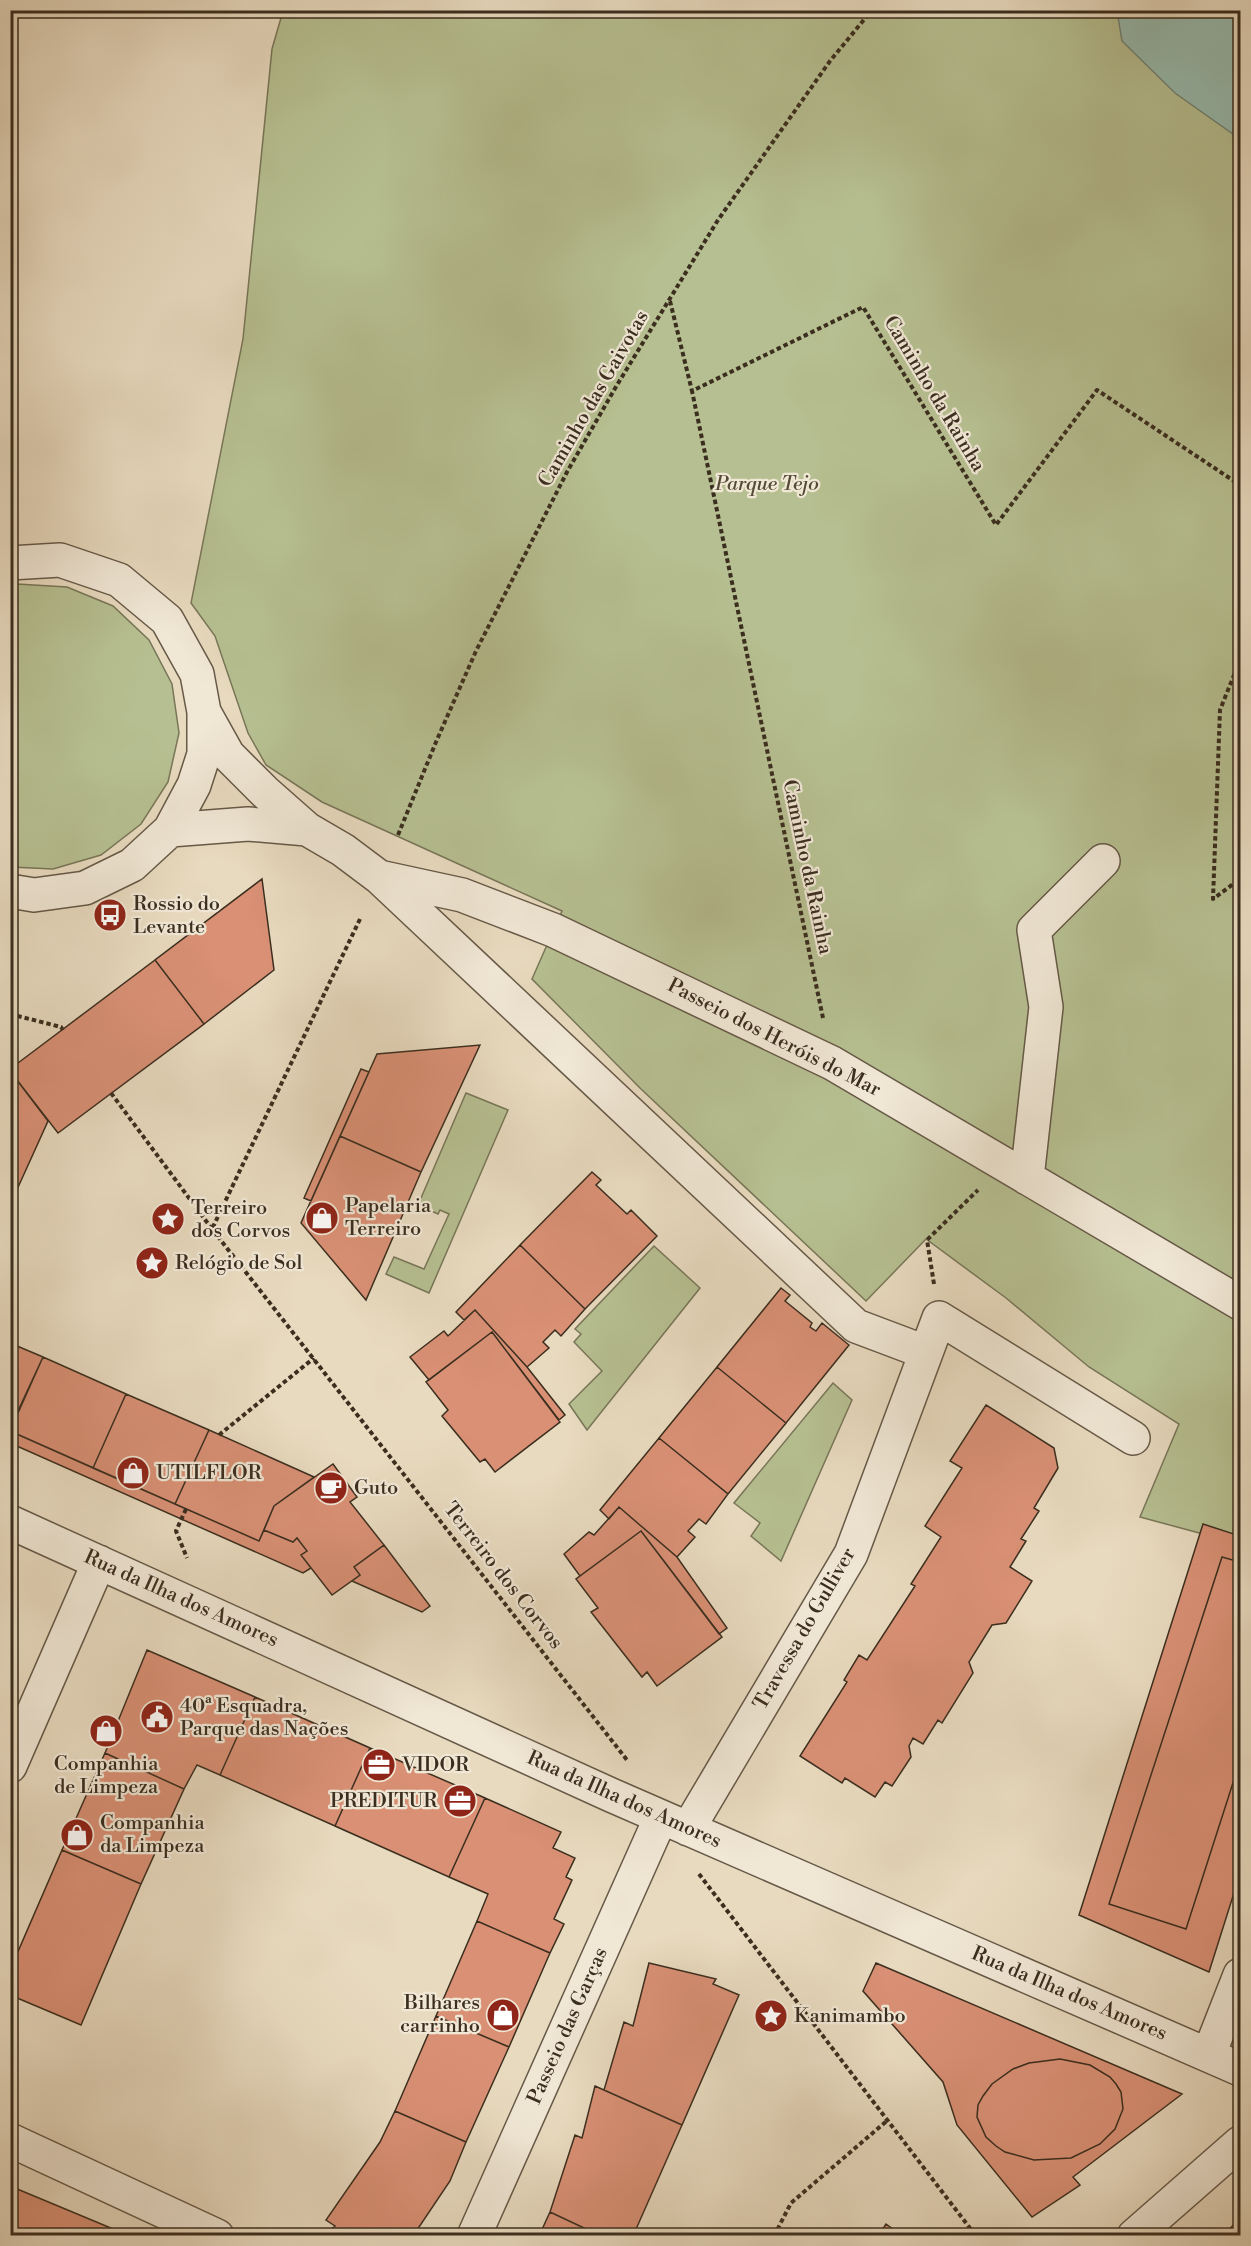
<svg xmlns="http://www.w3.org/2000/svg" width="1251" height="2246" font-family="'Libre Bodoni',serif">
<style>
.green{fill:#b6bf91;stroke:#787658;stroke-width:1.5}
.water{fill:#97bbaf;stroke:#728375;stroke-width:1.5}
.building{fill:#d99075;stroke:#3b2e1f;stroke-width:1.5}
.lines{fill:none;stroke-linecap:round;stroke-linejoin:round}
.minor-casing{stroke:#665947;stroke-width:36}
.path{stroke:#3b2e1f;stroke-width:4;stroke-dasharray:4.5 3;stroke-linecap:butt}
.minor{stroke:#f0e7d5;stroke-width:33}
.labels{text-anchor:middle;dominant-baseline:central;stroke-width:4.5;stroke-linejoin:round;paint-order:stroke}
.street-label{font-size:20px;fill:#3b2e1f;stroke:#f0e7d5}
.park-label{font-size:20px;font-style:italic;fill:#544b36;stroke:#f0e7d5}
.poi-label{font-size:20px;fill:#3b2e1f;stroke:#f0e7d5;text-anchor:start}
</style>
<rect width="100%" height="100%" fill="#e8dabf"/>
<filter id="stains"><feTurbulence type="fractalNoise" baseFrequency=".00333" numOctaves="4"/><feColorMatrix values="0 0 0 0 .2 0 0 0 0 .09 0 0 0 0 .02 0 0 0 .5 -.17"/></filter>
<radialGradient id="worn" r=".72"><stop offset=".6" stop-color="#630" stop-opacity="0"/><stop offset="1" stop-color="#630" stop-opacity=".3"/></radialGradient>
<path class="green" d="M 283,11 L 1240,11 L 1240,1544 L 1140,1517 L 1179,1424 L 1089,1367 L 1006,1298 L 926,1239 L 866,1301 L 641,1089 L 532,979 L 562,911 L 322,802 L 266,765 L 248,733 L 215,636 L 191,603 L 243,339 L 272,49 Z
M 17,584 L 67,587 L 113,606 L 149,640 L 172,684 L 179,733 L 168,782 L 141,824 L 101,855 L 53,869 L 11,867 L 10,586 Z
M 466,1093 L 508,1110 L 429,1293 L 386,1274 L 394,1257 L 424,1269 L 449,1214 L 440,1210 L 438,1214 L 418,1205 Z
M 654,1246 L 700,1288 L 587,1430 L 569,1404 L 602,1371 L 574,1342 L 581,1334 L 575,1329 Z
M 833,1383 L 852,1400 L 781,1561 L 751,1536 L 760,1523 L 734,1503 Z"/>
<path class="water" d="M 1117,11 L 1240,11 L 1240,139 L 1175,93 L 1122,41 Z"/>
<path class="building" d="M 262,879 L 274,970 L 204,1024 L 155,960 Z
M 155,960 L 204,1024 L 58,1133 L 10,1071 L 10,1069 Z
M 480,1045 L 421,1172 L 340,1136 L 377,1054 Z
M 361,1069 L 369,1072 L 311,1201 L 304,1198 Z
M 10,1071 L 48,1121 L 10,1205 Z
M 340,1136 L 421,1172 L 366,1300 L 301,1223 Z
M 592,1172 L 601,1180 L 596,1185 L 627,1214 L 631,1210 L 657,1236 L 585,1309 L 520,1245 Z
M 520,1245 L 585,1309 L 561,1336 L 555,1330 L 543,1342 L 549,1348 L 527,1367 L 475,1310 L 464,1320 L 456,1312 Z
M 781,1288 L 790,1295 L 785,1301 L 812,1323 L 810,1327 L 816,1331 L 822,1323 L 849,1345 L 786,1423 L 717,1367 Z
M 475,1310 L 527,1367 L 565,1415 L 559,1420 L 492,1332 L 429,1380 L 410,1357 L 444,1331 L 448,1336 Z
M 492,1332 L 560,1422 L 495,1472 L 485,1459 L 480,1462 L 442,1416 L 448,1410 L 426,1382 Z
M 10,1343 L 43,1357 L 10,1428 Z
M 43,1357 L 126,1394 L 93,1468 L 10,1431 Z
M 717,1367 L 786,1423 L 728,1494 L 659,1438 Z
M 126,1394 L 209,1430 L 175,1504 L 93,1468 Z
M 986,1405 L 1054,1448 L 1058,1468 L 1034,1508 L 1039,1511 L 1021,1539 L 1026,1541 L 1010,1567 L 1032,1581 L 1006,1623 L 992,1625 L 969,1662 L 973,1673 L 942,1723 L 938,1720 L 923,1744 L 913,1738 L 909,1746 L 911,1757 L 892,1786 L 885,1782 L 875,1797 L 845,1778 L 842,1783 L 800,1756 L 847,1682 L 844,1680 L 859,1655 L 867,1660 L 915,1586 L 911,1584 L 941,1537 L 925,1526 L 962,1468 L 950,1461 Z
M 209,1430 L 314,1477 L 274,1506 L 259,1541 L 175,1504 Z
M 10,1431 L 259,1541 L 264,1530 L 293,1542 L 297,1538 L 307,1551 L 301,1555 L 311,1568 L 303,1573 L 10,1443 Z
M 659,1438 L 728,1494 L 706,1524 L 699,1519 L 688,1531 L 695,1537 L 677,1557 L 619,1507 L 609,1519 L 600,1510 Z
M 333,1464 L 357,1497 L 350,1502 L 384,1545 L 354,1567 L 360,1575 L 332,1595 L 301,1555 L 307,1551 L 297,1538 L 293,1542 L 264,1530 L 274,1506 Z
M 619,1507 L 677,1557 L 727,1628 L 719,1634 L 641,1531 L 580,1576 L 564,1554 L 589,1532 L 594,1535 Z
M 1203,1524 L 1240,1536 L 1240,1874 L 1209,1972 L 1079,1915 Z
M 641,1531 L 722,1637 L 657,1686 L 647,1672 L 642,1677 L 591,1612 L 598,1608 L 576,1579 Z
M 384,1545 L 430,1606 L 422,1612 L 352,1581 L 360,1575 L 354,1567 Z
M 1222,1557 L 1240,1562 L 1240,1761 L 1186,1929 L 1109,1904 Z
M 147,1650 L 255,1697 L 220,1775 L 197,1765 L 184,1789 L 105,1753 Z
M 255,1697 L 370,1748 L 335,1826 L 220,1775 Z
M 370,1748 L 485,1798 L 449,1877 L 335,1826 Z
M 105,1753 L 184,1789 L 141,1884 L 62,1850 Z
M 485,1798 L 561,1832 L 553,1848 L 575,1858 L 566,1877 L 572,1880 L 554,1919 L 564,1924 L 550,1953 L 477,1921 L 488,1894 L 449,1877 Z
M 62,1850 L 141,1884 L 81,2025 L 10,1995 L 10,1970 Z
M 477,1921 L 550,1953 L 509,2047 L 436,2016 Z
M 649,1963 L 716,1979 L 713,1984 L 739,1995 L 682,2125 L 604,2090 L 624,2022 L 633,2026 Z
M 876,1963 L 1182,2094 L 1073,2177 L 1080,2185 L 1032,2217 L 957,2125 L 943,2082 L 863,1991 Z
M 436,2016 L 509,2047 L 466,2142 L 395,2111 Z
M 1060,2059 L 1090,2065 L 1110,2077 L 1116,2084 L 1121,2092 L 1123,2109 L 1115,2129 L 1100,2144 L 1071,2158 L 1034,2160 L 1005,2152 L 996,2146 L 986,2137 L 977,2117 L 978,2105 L 983,2096 L 992,2084 L 1013,2069 L 1029,2063 Z
M 595,2086 L 682,2125 L 633,2236 L 601,2236 L 550,2212 L 575,2135 L 582,2138 Z
M 395,2111 L 466,2142 L 450,2181 L 413,2236 L 329,2236 L 330,2230 L 335,2226 L 326,2220 L 380,2142 Z
M 10,2186 L 130,2236 L 10,2236 Z
M 550,2212 L 601,2236 L 539,2236 Z
M 1240,2218 L 1240,2236 L 1223,2236 Z
M 886,2224 L 903,2236 L 878,2236 Z"/>
<g class="lines">
<defs>
<path id="minor" d="M 10,563 L 60,560 L 119,580 L 167,620 L 197,674 L 204,712 L 204,754 L 194,785 L 170,830 L 132,865 L 85,888 L 34,895 L 10,891
M 204,712 L 228,755 L 265,792 L 307,829 L 343,850 L 379,877 L 856,1326 L 925,1352
M 170,830 L 248,824 L 307,829
M 379,877 L 462,895 L 553,930 L 832,1063 L 1240,1303
M 1027,1178 L 1046,1007 L 1034,930 L 1103,861
M 10,1522 L 611,1795 L 1240,2069
M 10,1766 L 99,1562
M 688,1829 L 851,1554 L 939,1318 L 1133,1438
M 1209,2054 L 1240,1975
M 10,2140 L 217,2236
M 474,2236 L 661,1817
M 1134,2236 L 1240,2143"/>
</defs>
<use href="#minor" class="minor-casing"/>
<path class="path" d="M 670,301 L 692,391
M 1240,660 L 1220,710 L 1213,899 L 1240,879
M 398,835 L 436,742 L 476,651 L 567,472 L 617,385 L 718,220 L 830,61 L 872,10
M 360,919 L 212,1229 L 627,1760
M 10,1014 L 61,1027 L 63,1030
M 823,1018 L 692,391 L 863,307 L 996,525 L 1097,390 L 1240,485
M 111,1093 L 212,1229
M 934,1284 L 927,1240 L 978,1190
M 219,1435 L 314,1358
M 186,1509 L 176,1531 L 187,1558
M 699,1874 L 976,2236
M 774,2236 L 791,2203 L 889,2119"/>
<use href="#minor" class="minor"/>
</g>
<defs>
<symbol id="bus-disc" viewBox="-11 -11 22 22"><circle r="9.5" fill="#8f2418" stroke="#f0e7d5"/><path d="M-5-6H5V4H4V6H2V4H-2V6H-4V4H-5ZM-3.5-4V0h7V-4ZM-3.5 1.2v1.5H-2V1.2ZM2 1.2v1.5H3.5V1.2Z" fill="#fff"/></symbol>
<symbol id="shop-disc" viewBox="-11 -11 22 22"><circle r="9.5" fill="#8f2418" stroke="#f0e7d5"/><path d="M-5-2.5h2.3a2.7 3.5 0 0 1 5.4 0H5L5.5 6h-11ZM-1.5-2.5h3a1.5 2.3 0 0 0-3 0Z" fill="#fff"/></symbol>
<symbol id="sight-disc" viewBox="-11 -11 22 22"><circle r="9.5" fill="#8f2418" stroke="#f0e7d5"/><path d="M0-6L1.8-2.2L6-1.7L2.9 1.2L3.7 5.4L0 3.3L-3.7 5.4L-2.9 1.2L-6-1.7L-1.8-2.2Z" fill="#fff"/></symbol>
<symbol id="cafe-disc" viewBox="-11 -11 22 22"><circle r="9.5" fill="#8f2418" stroke="#f0e7d5"/><path d="M-5.5-4.5H6V0H3Q3 3.5 0 3.5H-2.5Q-5.5 3.5-5.5 0ZM3-3.2v2h1.7v-2ZM-6 4.5H4V6H-6Z" fill="#fff"/></symbol>
<symbol id="civic-disc" viewBox="-11 -11 22 22"><circle r="9.5" fill="#8f2418" stroke="#f0e7d5"/><path d="M-.6-6.5H3V-4.5H.6V-3L4-1V1h2V6H-6V1h2V-1L-.6-3ZM-1.2 2.5V6h2.4V2.5Z" fill="#fff"/></symbol>
<symbol id="office-disc" viewBox="-11 -11 22 22"><circle r="9.5" fill="#8f2418" stroke="#f0e7d5"/><path d="M-6-3h4V-5.5h4V-3h4V5H-6ZM-1-4.5V-3h2v-1.5ZM-6 0V1H6V0Z" fill="#fff"/></symbol>
</defs>
<g fill-rule="evenodd">
<use href="#bus-disc" x="91" y="896" width="38" height="38"/>
<use href="#shop-disc" x="303" y="1199" width="38" height="38"/>
<use href="#sight-disc" x="149" y="1200" width="38" height="38"/>
<use href="#sight-disc" x="133" y="1244" width="38" height="38"/>
<use href="#shop-disc" x="114" y="1454" width="38" height="38"/>
<use href="#cafe-disc" x="312" y="1469" width="38" height="38"/>
<use href="#civic-disc" x="138" y="1698" width="38" height="38"/>
<use href="#shop-disc" x="87" y="1712" width="38" height="38"/>
<use href="#office-disc" x="360" y="1746" width="38" height="38"/>
<use href="#office-disc" x="441" y="1782" width="38" height="38"/>
<use href="#shop-disc" x="58" y="1816" width="38" height="38"/>
<use href="#shop-disc" x="484" y="1996" width="38" height="38"/>
<use href="#sight-disc" x="752" y="1997" width="38" height="38"/>
</g>
<g class="labels">
<g class="street-label">
<text transform="translate(934 394) rotate(59)">Caminho da Rainha</text>
<text transform="translate(594 399) rotate(-60)">Caminho das Gaivotas</text>
<text transform="translate(807 867) rotate(78)">Caminho da Rainha</text>
<text transform="translate(774 1038) rotate(27)">Passeio dos Heróis do Mar</text>
<text transform="translate(503 1576) rotate(52)">Terreiro dos Corvos</text>
<text transform="translate(181 1599) rotate(24)">Rua da Ilha dos Amores</text>
<text transform="translate(805 1629) rotate(-60)">Travessa do Gulliver</text>
<text transform="translate(624 1800) rotate(24)">Rua da Ilha dos Amores</text>
<text transform="translate(1069 1994) rotate(23)">Rua da Ilha dos Amores</text>
<text transform="translate(568 2026) rotate(-66)">Passeio das Garças</text>
</g>
<g class="park-label">
<text x="767" y="484">Parque Tejo</text>
</g>
<g class="poi-label">
<text x="133" y="904">Rossio do<tspan x="133" dy="23">Levante</tspan></text>
<text x="345" y="1206">Papelaria<tspan x="345" dy="23">Terreiro</tspan></text>
<text x="191" y="1208">Terreiro<tspan x="191" dy="23">dos Corvos</tspan></text>
<text x="175" y="1263">Relógio de Sol</text>
<text x="156" y="1473">UTILFLOR</text>
<text x="354" y="1488">Guto</text>
<text x="180" y="1706">40ª Esquadra,<tspan x="180" dy="23">Parque das Nações</tspan></text>
<text x="106" y="1764" text-anchor="middle">Companhia<tspan x="106" dy="23">de Limpeza</tspan></text>
<text x="402" y="1765">VIDOR</text>
<text x="437" y="1801" text-anchor="end">PREDITUR</text>
<text x="100" y="1823">Companhia<tspan x="100" dy="23">da Limpeza</tspan></text>
<text x="480" y="2003" text-anchor="end">Bilhares<tspan x="480" dy="23">carrinho</tspan></text>
<text x="794" y="2016">Kanimambo</text>
</g>
</g>
<rect width="1251" height="2246" fill="none" stroke="#e8dabf" stroke-width="36"/>
<rect x="12" y="12" width="1227" height="2222" fill="none" stroke="#3b2e1f" stroke-width="3"/>
<rect x="18" y="18" width="1215" height="2210" fill="none" stroke="#3b2e1f" stroke-width="1.5"/>
<rect width="100%" height="100%" filter="url(#stains)"/>
<rect width="100%" height="100%" fill="url(#worn)"/>
</svg>
